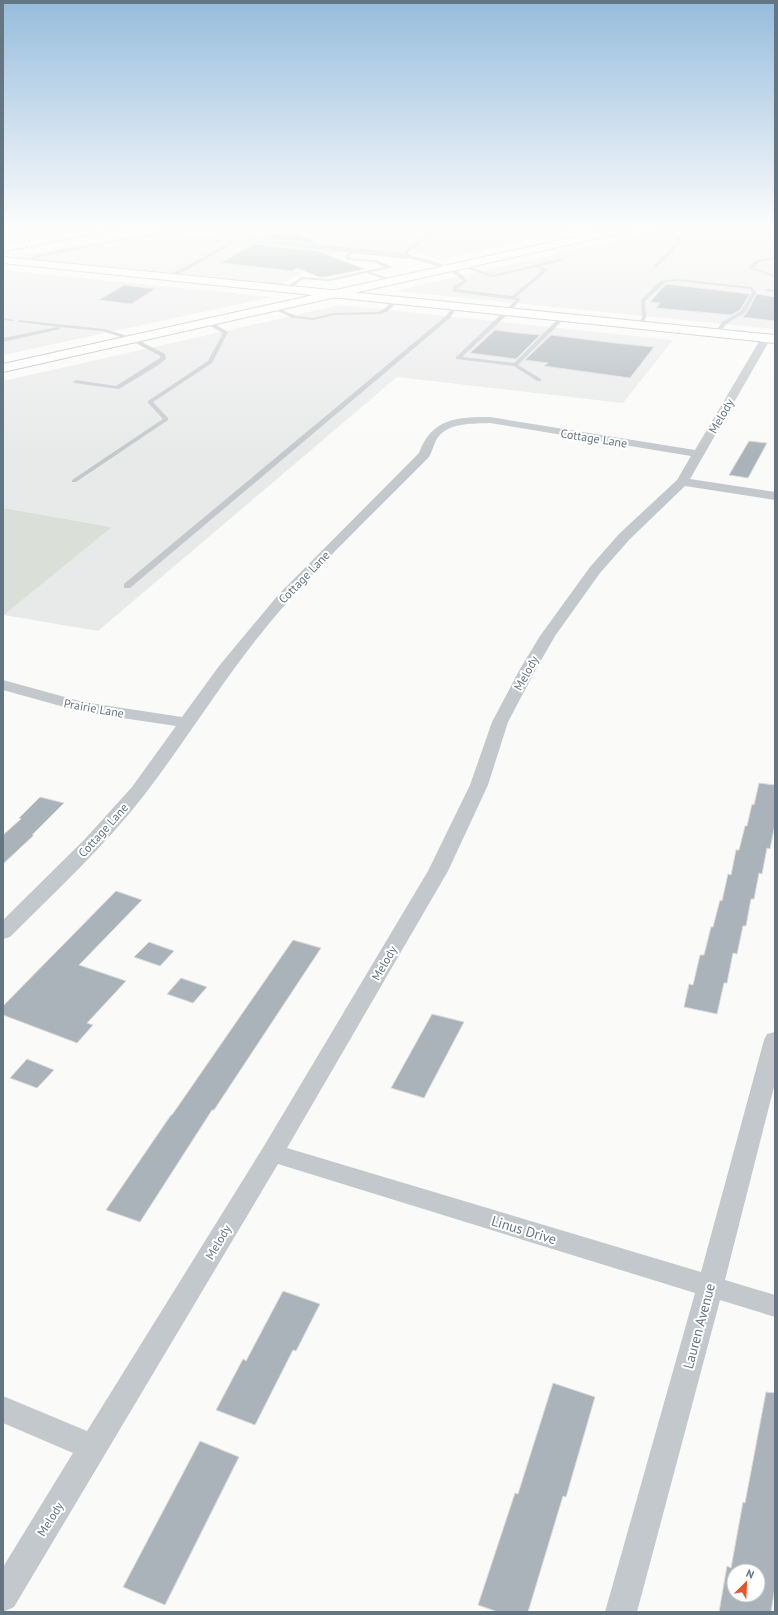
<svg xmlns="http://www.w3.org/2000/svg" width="778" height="1615" font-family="'PT Sans',sans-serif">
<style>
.built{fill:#e8e9e9}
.green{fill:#dadfd7}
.building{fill:#aab3b9;stroke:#dcdcda;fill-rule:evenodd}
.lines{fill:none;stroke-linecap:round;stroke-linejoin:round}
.secondary-casing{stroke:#b3babf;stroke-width:2}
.primary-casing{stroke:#b5babe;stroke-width:2}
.lane{fill:#c3c8cc;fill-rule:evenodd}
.street{fill:#c3c8cc;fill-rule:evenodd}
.secondary{fill:#fff;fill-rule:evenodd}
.primary{fill:#fff;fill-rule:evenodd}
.rail{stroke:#a2aab0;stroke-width:1.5;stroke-dasharray:3 1.5;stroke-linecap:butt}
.labels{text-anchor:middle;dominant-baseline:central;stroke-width:4;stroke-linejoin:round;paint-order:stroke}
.street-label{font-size:12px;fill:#657683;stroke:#fff}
.near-street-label{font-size:14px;fill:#657683;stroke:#fff}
</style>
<rect width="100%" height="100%" fill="#fafaf8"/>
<path class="built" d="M 3,229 L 102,229 L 3,247 Z
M 165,229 L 580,229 L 441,260 L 421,254 L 345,247 L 281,284 L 15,257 Z
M 663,229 L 775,229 L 775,329 L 395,291 Z
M 3,270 L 43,274 L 272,297 L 3,355 Z
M 340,305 L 673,340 L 623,403 L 397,377 L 98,631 L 4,615 L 112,527 L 3,508 L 3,381 Z"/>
<path class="green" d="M 3,508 L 112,527 L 4,615 Z"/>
<path class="building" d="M 281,229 L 301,229 L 300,235 L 322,244 L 265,238 Z
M 254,244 L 317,251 L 365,269 L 326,277 L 319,277 L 297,268 L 292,271 L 221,263 Z
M 666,284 L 750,294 L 740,310 L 731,315 L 656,308 L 660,303 L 650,302 Z
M 124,285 L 155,289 L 131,304 L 99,300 Z
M 757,294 L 775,297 L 775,321 L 742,317 L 746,314 Z
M 495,330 L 519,333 L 540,335 L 516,359 L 470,353 Z
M 551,335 L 615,343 L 654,347 L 630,378 L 544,366 L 548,363 L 525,360 Z
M 749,441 L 767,443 L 748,478 L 729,475 Z
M 759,783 L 775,785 L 775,824 L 770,849 L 767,848 L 762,874 L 759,873 L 754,899 L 751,899 L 746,926 L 743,926 L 737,954 L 733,953 L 727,983 L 724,983 L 717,1014 L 684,1007 L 689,984 L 693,985 L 700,955 L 704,955 L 711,927 L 713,927 L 720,900 L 722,901 L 728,874 L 731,875 L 736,850 L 739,850 L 745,826 L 747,826 L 752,804 L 754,805 Z
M 40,797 L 64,803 L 32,835 L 34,835 L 3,864 L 3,835 L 21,819 L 19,818 Z
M 116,891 L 142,900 L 79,965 L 126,981 L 87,1023 L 93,1025 L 77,1043 L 3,1015 L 3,1006 Z
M 293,940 L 321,948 L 214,1110 L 212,1110 L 140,1222 L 106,1210 L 171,1115 L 172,1115 Z
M 149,942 L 174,951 L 160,966 L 134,957 Z
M 181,978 L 207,987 L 193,1003 L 167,994 Z
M 432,1014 L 464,1022 L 424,1098 L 391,1088 Z
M 27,1059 L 54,1070 L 37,1088 L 10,1078 Z
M 283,1291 L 320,1304 L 296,1351 L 293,1350 L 255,1425 L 216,1410 L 243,1359 L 246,1361 Z
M 553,1383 L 595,1397 L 566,1497 L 563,1496 L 528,1612 L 498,1612 L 478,1605 L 515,1493 L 518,1494 Z
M 766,1392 L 775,1393 L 775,1587 L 771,1612 L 719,1612 L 727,1566 L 731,1568 L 743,1502 L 745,1503 ZM 734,1571 L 758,1571 L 758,1595 L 734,1595 Z
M 200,1441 L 239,1457 L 165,1605 L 123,1587 Z"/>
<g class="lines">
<defs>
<path id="secondary" d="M 3,257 L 775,335 L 775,343 L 3,263 Z"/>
<path id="primary" d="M 610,229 L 630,229 L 625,232 L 3,372 L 3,364 Z"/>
</defs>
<use href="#secondary" class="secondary-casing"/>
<use href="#primary" class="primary-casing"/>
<path class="lane" d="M 3,229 L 8,229 L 3,231 Z
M 433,229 L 438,229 L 408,253 L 410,255 C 428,261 456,264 467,281 L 457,289 L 512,296 L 543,270 L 536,267 L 493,277 L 460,266 L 460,264 L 493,275 L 564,258 L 564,260 L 540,266 L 548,270 L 516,297 L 521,299 L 509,313 L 462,357 L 514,363 L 561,316 L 565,316 L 565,318 L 518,365 L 541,379 L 541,381 L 537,381 L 514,366 L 456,359 L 456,357 L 516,300 L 469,294 L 452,291 L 454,286 L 463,281 C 453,268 421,262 406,257 L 404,253 L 407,249 Z
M 664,229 L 676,231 L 682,241 L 656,268 L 654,266 L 678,241 L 673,233 Z
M 155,234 L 170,234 L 235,242 L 185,271 L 167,278 L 165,276 L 181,269 L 229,243 L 170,236 L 155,236 L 124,240 L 43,256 L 22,263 L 20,262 L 42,254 L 124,238 Z
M 355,250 L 357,251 L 349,256 L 350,258 L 375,260 L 391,266 L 391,268 L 371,272 L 394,280 L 394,282 L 366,273 L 329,281 L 303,279 L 287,290 L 283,289 L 302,277 L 329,279 L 384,267 L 374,262 L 347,260 L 344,256 Z
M 775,257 L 775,259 L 760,262 L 753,268 L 775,275 L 775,277 L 748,268 L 757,260 Z
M 678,279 L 752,287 L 756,293 L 745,313 L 729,322 L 717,334 L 715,333 L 722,322 L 741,311 L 752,293 L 750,289 L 678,281 L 666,282 L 645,301 L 646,317 L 642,326 L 638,326 L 642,317 L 641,300 L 660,281 Z
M 766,289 L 775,290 L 775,292 L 764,291 Z
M 395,299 L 399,300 L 388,311 L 381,314 L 334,315 L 313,320 L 293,318 L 271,308 L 275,307 L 296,316 L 313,318 L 334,313 L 378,312 L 384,309 Z
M 454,305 L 458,306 L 450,318 L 130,588 L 124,588 L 124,584 L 446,316 Z
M 3,318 L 14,320 L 12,321 L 3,320 Z
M 18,320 L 104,329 L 134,338 L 165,354 L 166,359 L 157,366 L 119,389 L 74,383 L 73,382 L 76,380 L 116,386 L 160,358 L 160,356 L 130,340 L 103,331 L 58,327 L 60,328 L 60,329 L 3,342 L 3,338 L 58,327 L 20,322 L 18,322 Z
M 205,321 L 209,321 L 228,332 L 212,363 L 153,402 L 168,418 L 168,420 L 76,482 L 72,482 L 72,480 L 163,419 L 148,403 L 148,401 L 208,361 L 223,333 L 205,323 Z"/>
<path class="street" d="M 247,238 L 408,253 L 412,256 L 408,259 L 250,242 L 247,242 L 246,240 Z
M 766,335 L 771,338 L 690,479 L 775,492 L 775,500 L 685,486 L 629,540 L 600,573 L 555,636 L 536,669 L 508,722 L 488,785 L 448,871 L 287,1148 L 701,1272 L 764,1040 L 767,1034 L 775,1032 L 775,1083 L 725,1280 L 775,1295 L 775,1317 L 720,1300 L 637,1612 L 605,1612 L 695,1293 L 278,1164 L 14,1607 L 3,1612 L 3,1567 L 73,1453 L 3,1423 L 3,1396 L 87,1431 L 264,1146 L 428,871 L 470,785 L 492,722 L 520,669 L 540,636 L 590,567 L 619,534 L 677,480 L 691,456 L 490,423 C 473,424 451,422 439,436 C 434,442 433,450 429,457 C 375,512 317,566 267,626 C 223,680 187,739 145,794 C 105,846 56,891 10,937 L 3,939 L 3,920 L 85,839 L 132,787 L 176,726 L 82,712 L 3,690 L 3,680 L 83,702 L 182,717 L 219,666 L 279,594 L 419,453 C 432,418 457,417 490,417 L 695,450 L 761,338 Z"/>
<use href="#secondary" class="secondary"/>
<use href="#primary" class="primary"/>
<path class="rail" d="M 3,252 L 119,229"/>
</g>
<linearGradient id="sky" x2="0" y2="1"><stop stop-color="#96bcdc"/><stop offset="0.5" stop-color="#fdfdfc"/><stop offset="1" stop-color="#fdfdfc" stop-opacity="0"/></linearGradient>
<rect width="778" height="455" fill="url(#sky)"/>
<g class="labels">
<g class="street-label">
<text transform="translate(721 416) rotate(-60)">Melody</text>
<text transform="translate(594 438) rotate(9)">Cottage Lane</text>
<text transform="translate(304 577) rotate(-46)">Cottage Lane</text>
<text transform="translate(526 673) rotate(-61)">Melody</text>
<text transform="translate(94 708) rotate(10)">Prairie Lane</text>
<text transform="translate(103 830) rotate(-48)">Cottage Lane</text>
<text transform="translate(384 963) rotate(-60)">Melody</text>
<text transform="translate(218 1242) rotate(-59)">Melody</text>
<text transform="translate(50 1519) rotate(-58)">Melody</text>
</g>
<g class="near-street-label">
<text transform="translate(524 1230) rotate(17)">Linus Drive</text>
<text transform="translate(699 1326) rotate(-75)">Lauren Avenue</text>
</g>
</g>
<rect width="778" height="1615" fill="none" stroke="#657683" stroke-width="8"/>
<g transform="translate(746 1583) rotate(24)"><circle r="19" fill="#ffffff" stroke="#c1c8cd"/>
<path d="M0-3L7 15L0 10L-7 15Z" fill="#e4572e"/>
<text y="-6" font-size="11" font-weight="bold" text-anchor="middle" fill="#657683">N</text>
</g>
</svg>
